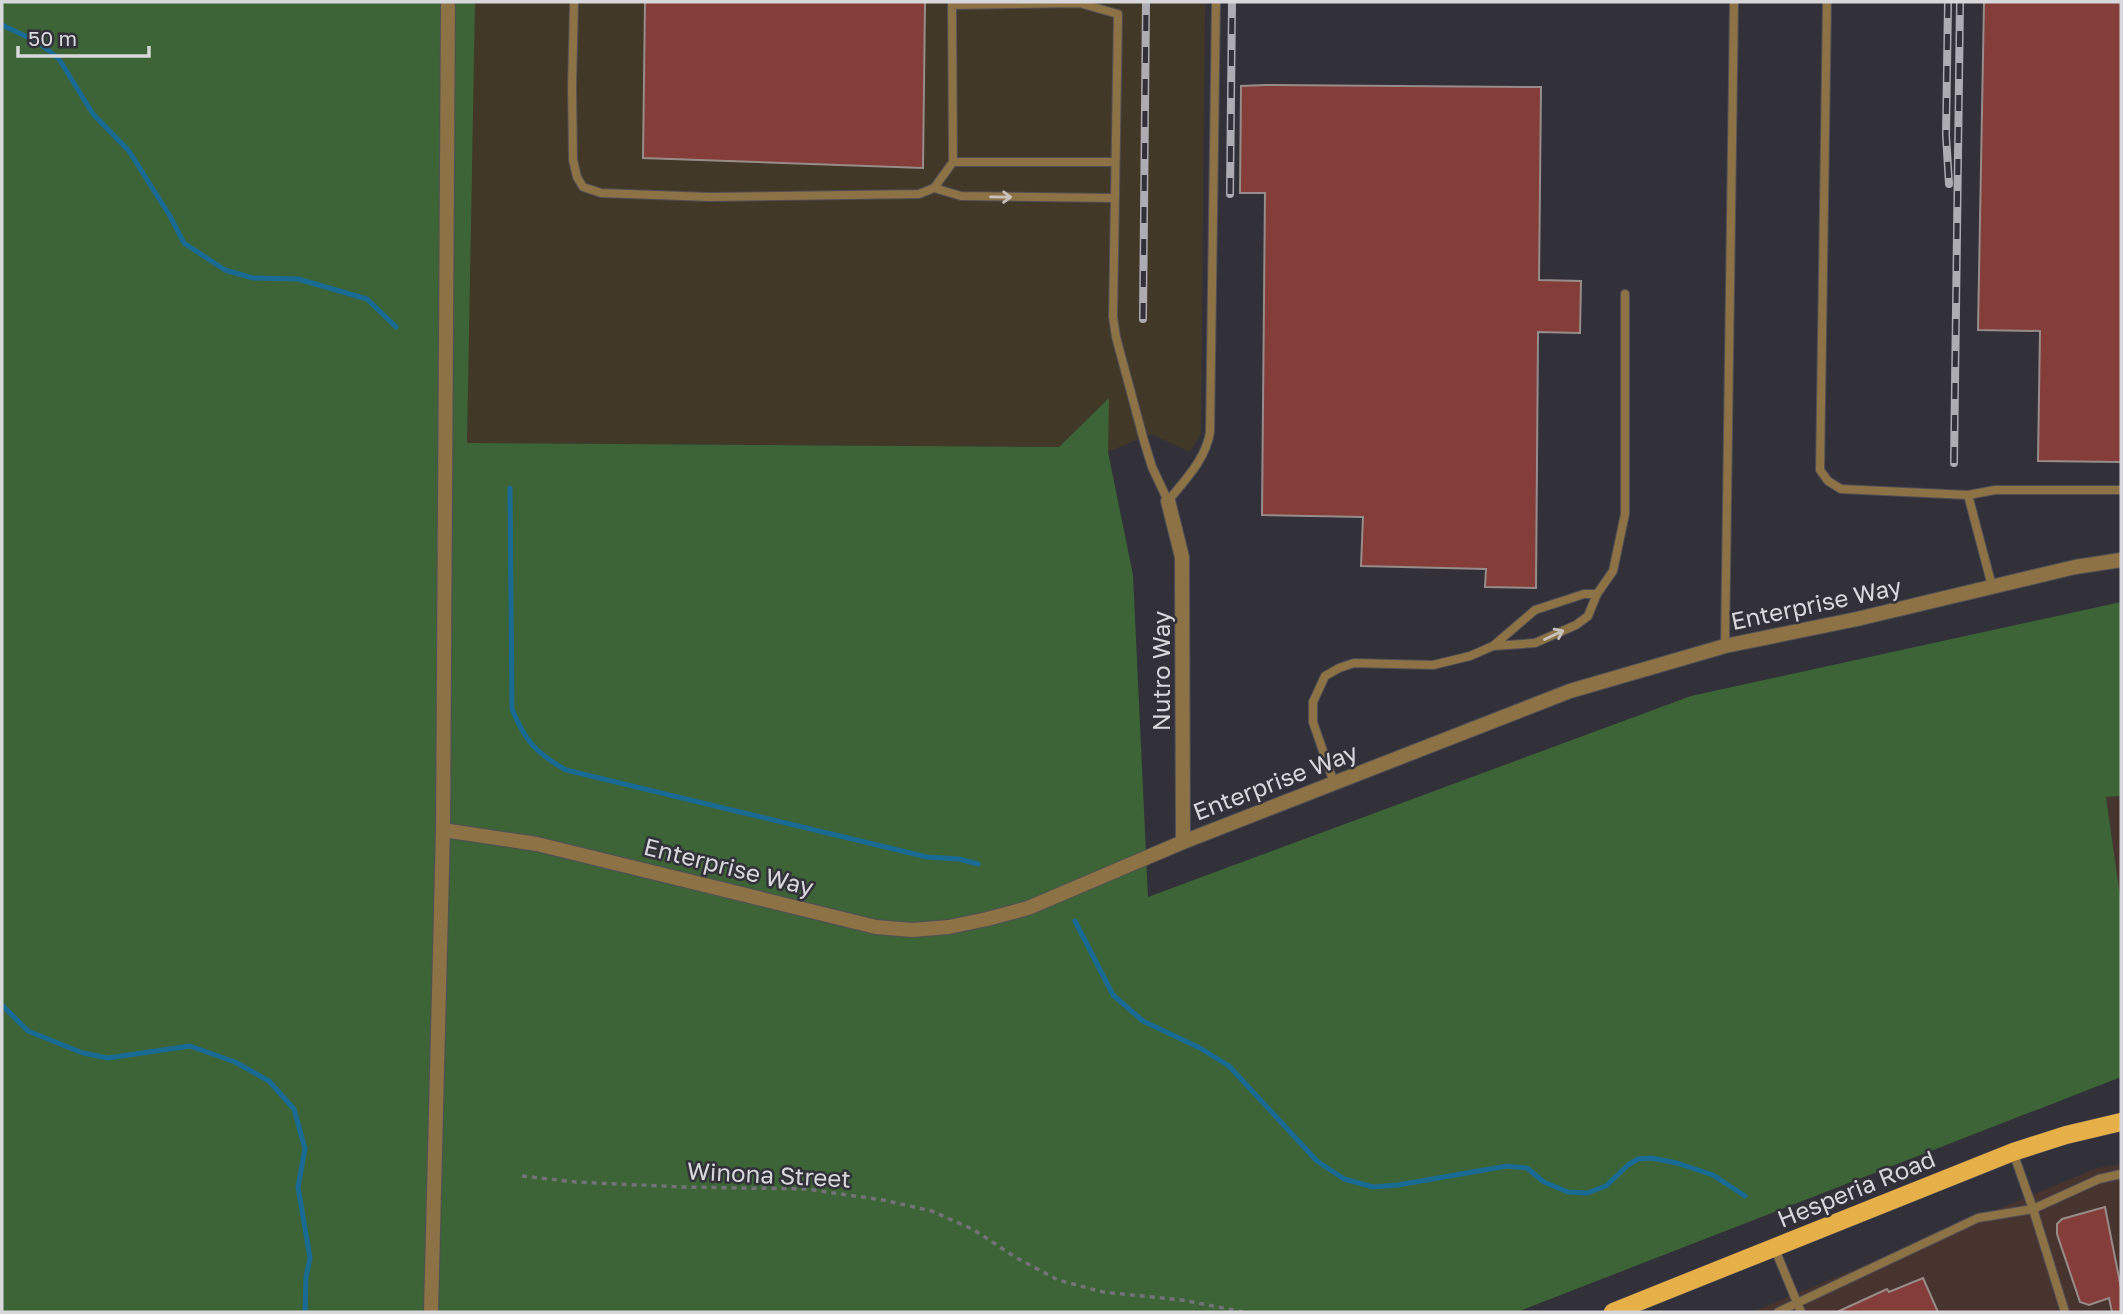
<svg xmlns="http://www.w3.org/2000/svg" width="2123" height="1314" font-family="'Golos Text',sans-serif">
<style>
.commercial{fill:#48342f}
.industrial{fill:#423828}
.green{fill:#3d6436}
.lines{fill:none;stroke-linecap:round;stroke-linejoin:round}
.stream{stroke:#1a6b94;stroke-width:5}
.building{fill:#843d39;stroke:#988c8a;stroke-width:2}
.service-casing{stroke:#504f56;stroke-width:10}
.minor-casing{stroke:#504f56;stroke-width:16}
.primary-casing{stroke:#504f56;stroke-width:19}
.path{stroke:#737279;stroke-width:3.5;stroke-dasharray:5 5;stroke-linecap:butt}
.service{stroke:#8c7244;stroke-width:8}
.minor{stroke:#8c7244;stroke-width:14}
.primary{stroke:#e7af48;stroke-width:18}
.rail-casing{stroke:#adacb2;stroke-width:8}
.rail{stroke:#323139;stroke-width:5;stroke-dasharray:16;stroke-linecap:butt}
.oneway{stroke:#c9c3be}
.labels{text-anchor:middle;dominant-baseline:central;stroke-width:5;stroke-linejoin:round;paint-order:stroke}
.street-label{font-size:24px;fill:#d8d7dc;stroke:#323139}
</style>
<rect width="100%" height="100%" fill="#323139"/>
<path class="commercial" d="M 2121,796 L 2121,903 L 2106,797 Z
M 2121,1164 L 2121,1312 L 1752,1312 L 2097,1168 Z"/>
<path class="industrial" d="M 471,2 L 1205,2 L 1201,433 L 1190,452 L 1151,434 L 1108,452 L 1108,399 L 1059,447 L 467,443 Z"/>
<path class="green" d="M 2,2 L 475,2 L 467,443 L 1059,447 L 1109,398 L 1108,452 L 1133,575 L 1148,897 L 1691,696 L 2121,602 L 2121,796 L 2106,797 L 2121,903 L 2121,1077 L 1517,1312 L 2,1312 Z"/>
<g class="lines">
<path class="stream" d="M 2,25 L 38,42 L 59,59 L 93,114 L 129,151 L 170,216 L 184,243 L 225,270 L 253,278 L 298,279 L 367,299 L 396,327
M 510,488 L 512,709 C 525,741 536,753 566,770 L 927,857 L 959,859 L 978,864
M 1075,921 L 1113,995 L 1143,1021 L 1200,1048 L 1229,1066 L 1317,1161 L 1344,1179 L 1373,1187 L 1398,1185 L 1507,1166 L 1527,1168 L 1544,1182 L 1568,1192 L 1587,1193 L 1606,1186 L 1628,1165 L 1638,1159 L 1651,1158 L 1677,1163 L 1713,1175 L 1745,1196
M 2,1005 L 28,1031 L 83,1053 L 108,1058 L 190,1046 L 235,1062 L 269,1081 L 294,1109 L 305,1149 L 298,1187 L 310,1258 L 306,1277 L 305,1312"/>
</g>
<path class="building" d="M 645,2 L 925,2 L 923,168 L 643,158 Z
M 1984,2 L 2121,2 L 2121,462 L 2038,461 L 2040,331 L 1978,330 Z
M 1266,85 L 1541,87 L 1539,280 L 1581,281 L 1580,333 L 1538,332 L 1536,588 L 1485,587 L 1486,569 L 1361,566 L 1363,517 L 1262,515 L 1265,193 L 1240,193 L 1241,86 Z
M 2105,1207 L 2121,1288 L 2121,1312 L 2112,1312 L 2109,1298 L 2089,1305 L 2080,1302 L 2057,1234 L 2057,1224 L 2062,1219 Z
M 1923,1278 L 1938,1312 L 1837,1312 L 1887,1289 L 1889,1292 Z"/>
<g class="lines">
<defs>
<path id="service" d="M 574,2 L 572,86 L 573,160 L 577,177 L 583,187 L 601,193 L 709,197 L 919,194 L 934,188 L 953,162
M 1827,2 L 1820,470 L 1828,481 L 1841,489 L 1968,495
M 1115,162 L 953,162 L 952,5 L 1079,3 L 1118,14 L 1113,317 L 1116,337 L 1144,441 L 1152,467 L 1168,501 C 1185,480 1206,459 1210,432 L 1216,2
M 934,188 L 961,196 L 1114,198
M 1992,586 L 1968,495 L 1995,490 L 2121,490
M 1493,646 L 1535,643 L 1576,625 L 1588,616 L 1597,594 L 1613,571 L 1625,514 L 1625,294
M 1725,646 L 1734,2
M 1334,783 L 1313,722 L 1313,702 L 1325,676 L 1339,668 L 1354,663 L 1433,665 L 1470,656 L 1493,646 L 1535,610 L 1584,594 L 1597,594
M 2013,1152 L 2033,1209 L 2099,1179 L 2121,1174
M 1774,1247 L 1801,1312
M 1778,1312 L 1978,1218 L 2033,1209 L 2065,1312"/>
<path id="minor" d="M 1168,501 L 1182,557 L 1183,842
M 443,830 L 537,844 L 876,927 L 912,930 L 949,927 L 987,919 L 1028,908 L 1183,842 L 1570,691 L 1725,646 L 1857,619 L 2075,567 L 2121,560
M 431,1312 L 443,830 L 448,2"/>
<path id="primary" d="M 1613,1312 L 2013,1152 L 2066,1135 L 2121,1122"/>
</defs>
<use href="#service" class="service-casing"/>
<use href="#minor" class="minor-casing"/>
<use href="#primary" class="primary-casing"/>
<path class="path" d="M 522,1176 L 576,1182 L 681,1187 L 806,1189 L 883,1200 L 932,1211 L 974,1230 L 1015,1257 L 1058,1280 L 1103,1292 L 1182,1300 L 1244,1312"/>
<use href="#service" class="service"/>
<use href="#minor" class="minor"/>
<use href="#primary" class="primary"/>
<defs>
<path id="rail" d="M 1948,2 L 1946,135 L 1949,184
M 1230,194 L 1232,2
M 1143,319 L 1146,2
M 1954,463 L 1960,2"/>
</defs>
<use href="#rail" class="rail-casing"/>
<use href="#rail" class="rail"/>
</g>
<defs><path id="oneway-shaft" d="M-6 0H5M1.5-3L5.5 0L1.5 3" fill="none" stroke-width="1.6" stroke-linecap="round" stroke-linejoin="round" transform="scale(1.75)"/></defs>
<g class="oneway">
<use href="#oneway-shaft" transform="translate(1001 197) rotate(1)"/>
<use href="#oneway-shaft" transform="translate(1554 635) rotate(-25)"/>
</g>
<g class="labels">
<g class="street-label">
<text transform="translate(1816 603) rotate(-12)">Enterprise Way</text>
<text transform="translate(1160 671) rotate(-90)">Nutro Way</text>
<text transform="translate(1275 781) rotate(-21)">Enterprise Way</text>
<text transform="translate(729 866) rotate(14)">Enterprise Way</text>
<text transform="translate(769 1174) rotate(3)">Winona Street</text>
<text transform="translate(1856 1188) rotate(-22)">Hesperia Road</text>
</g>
</g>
<rect width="2123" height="1314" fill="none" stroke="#d8d7dc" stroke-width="7"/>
<path d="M18 46v10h131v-10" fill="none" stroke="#d8d7dc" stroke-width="3.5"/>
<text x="28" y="46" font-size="21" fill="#d8d7dc" stroke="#323139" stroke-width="5" paint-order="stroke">50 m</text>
</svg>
